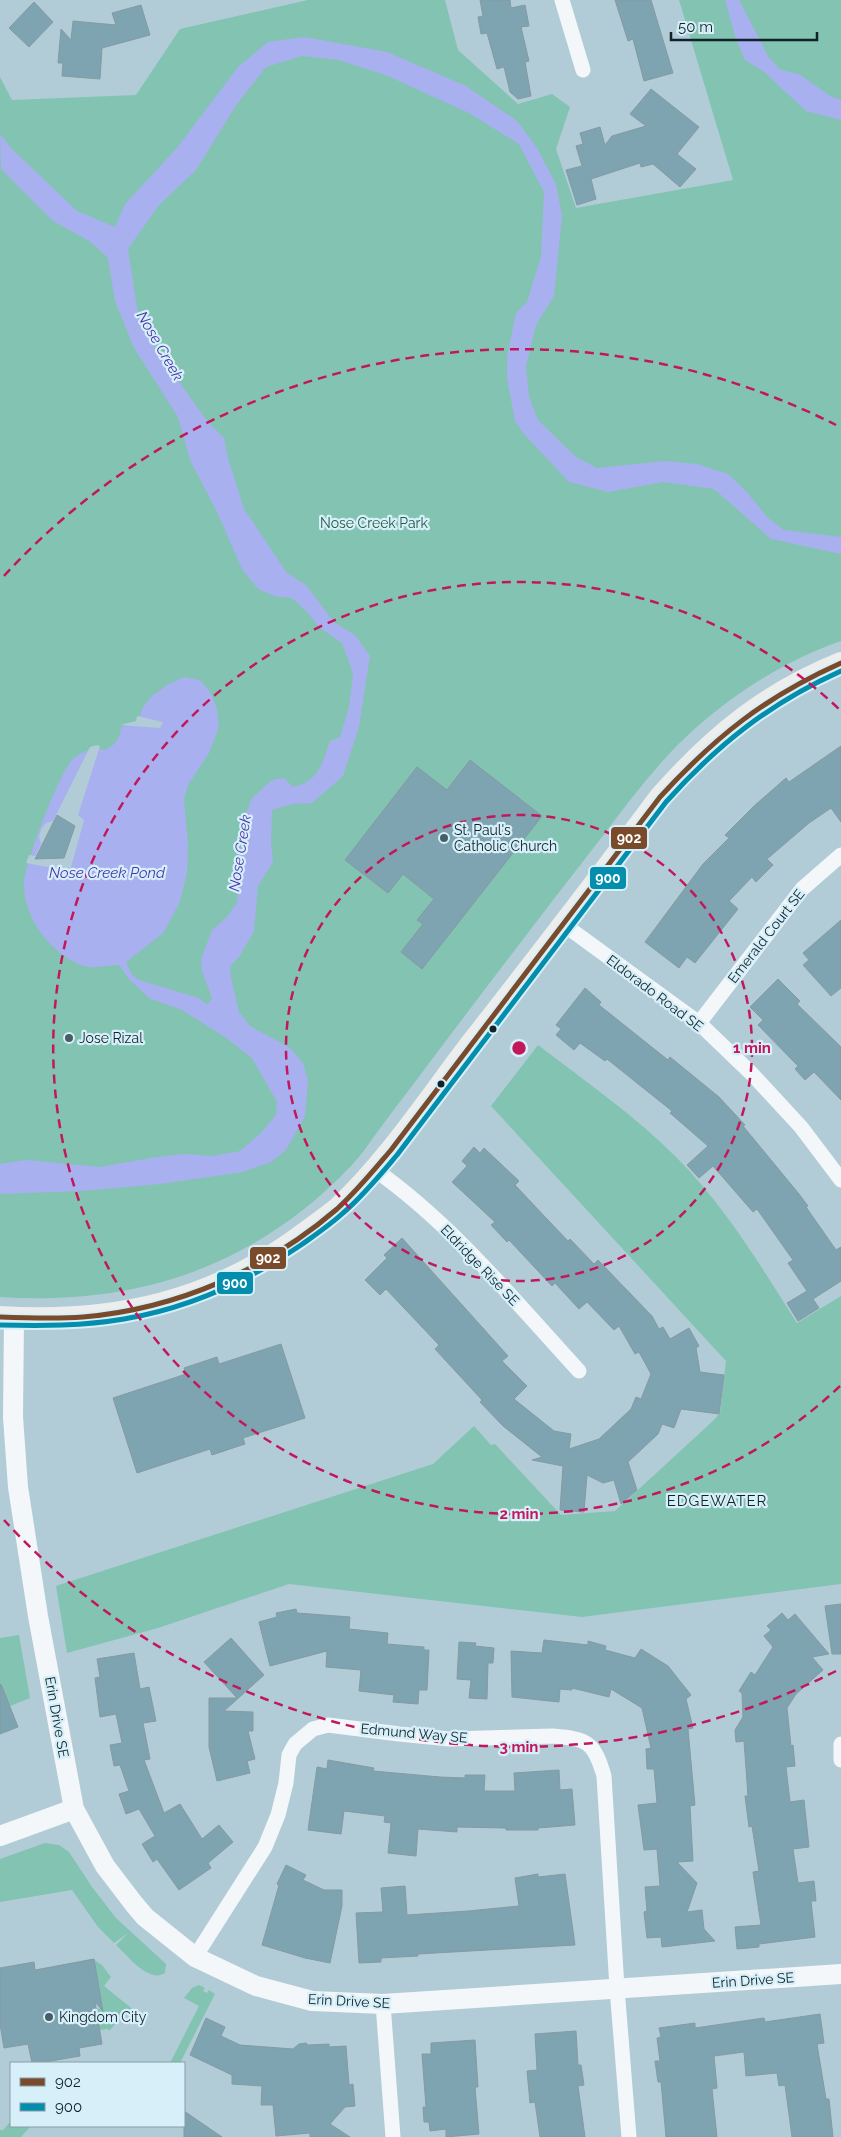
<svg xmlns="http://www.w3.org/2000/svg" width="841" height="2137" font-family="Raleway,sans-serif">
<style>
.green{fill:#83c3b2}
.water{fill:#a9b0ef}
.pier{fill:#b1ccd7}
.building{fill:#7da4b0;stroke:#859aa2}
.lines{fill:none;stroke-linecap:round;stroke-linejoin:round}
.minor{stroke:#f3f7f9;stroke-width:15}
.tertiary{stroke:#f3f7f9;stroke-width:20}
.secondary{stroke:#eceded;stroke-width:22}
.bus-1-casing{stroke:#d7eff9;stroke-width:9}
.bus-2-casing{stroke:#d7eff9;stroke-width:9}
.bus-1{stroke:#7a4b2a;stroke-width:5}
.bus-2{stroke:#038ead;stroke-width:5}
.ring{fill:none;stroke:#c2185b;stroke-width:2.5;stroke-dasharray:9 6}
.poi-dot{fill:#485e67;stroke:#d7eff9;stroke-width:2}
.bus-dot{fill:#10232a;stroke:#d7eff9;stroke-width:2}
.labels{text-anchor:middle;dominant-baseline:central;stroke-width:4.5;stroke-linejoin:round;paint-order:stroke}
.park-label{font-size:14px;fill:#225c44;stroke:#d7eff9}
.poi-label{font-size:14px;fill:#10232a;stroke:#d7eff9;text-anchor:start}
.street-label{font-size:14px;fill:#10232a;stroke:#d7eff9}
.water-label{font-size:15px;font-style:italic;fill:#4934ac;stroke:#d7eff9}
.neighbourhood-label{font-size:15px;letter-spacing:1px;fill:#10232a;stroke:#d7eff9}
.centre{fill:#c2185b;stroke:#d7eff9;stroke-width:2.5}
.ring-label{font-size:15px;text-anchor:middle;font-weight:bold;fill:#c2185b;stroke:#d7eff9;stroke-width:4.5;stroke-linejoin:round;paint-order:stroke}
.line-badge{stroke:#d7eff9;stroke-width:2}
.badge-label{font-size:14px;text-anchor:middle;font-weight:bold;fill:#fff}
</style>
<rect width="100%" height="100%" fill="#b1ccd7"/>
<path class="green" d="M 308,0 L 445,0 L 458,50 L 518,104 L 552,94 L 570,107 L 556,149 L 576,208 L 733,180 L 679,0 L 841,0 L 841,641 C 779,662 714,706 669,754 C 645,780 623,809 602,837 C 548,906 495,976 442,1046 C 422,1073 401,1100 381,1127 C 371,1140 362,1155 350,1167 C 254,1267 137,1306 0,1297 L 0,77 L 12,100 L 136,95 L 180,29 Z
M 538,1045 C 585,1081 634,1115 676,1157 C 725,1206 760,1265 797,1323 L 841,1296 L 841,1584 L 582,1617 L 289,1584 L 158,1628 L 67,1653 L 56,1586 L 433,1464 L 474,1426 L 491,1445 L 495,1444 L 561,1515 L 615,1511 L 714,1420 L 720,1413 L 726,1361 L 491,1106 Z
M 19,1635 L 30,1698 L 0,1710 L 0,1638 Z
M 45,1843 L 59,1845 L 69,1852 L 92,1887 L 116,1918 L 166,1964 L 165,1973 C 149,1984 127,1955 116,1945 L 128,1933 L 114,1943 L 98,1927 L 72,1890 L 0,1902 L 0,1859 Z
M 94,1960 L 102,1965 L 111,1977 L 104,1986 L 136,2012 L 132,2018 L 123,2011 L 114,2020 L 116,2023 L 109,2031 L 108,2029 L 100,2030 L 102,2043 L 96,2009 L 103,2008 Z
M 199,1985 L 205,1988 L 203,1991 L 207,1993 L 209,1990 L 215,1994 L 180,2063 L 170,2063 L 199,2006 L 184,1998 L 192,1988 Z
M 11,2121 L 11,2126 L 31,2126 L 21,2137 L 0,2137 L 0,2130 L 3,2130 Z"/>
<path class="water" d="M 725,0 L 739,0 L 769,58 L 781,70 L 799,74 L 830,96 L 841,100 L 841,120 L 806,111 L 763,71 L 745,60 L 736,39 Z
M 304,37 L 387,52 L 466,86 L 517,121 L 537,148 L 556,184 L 562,216 L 554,296 L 536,325 L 526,366 L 529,397 L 538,420 L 576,457 L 597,468 L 665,461 L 697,464 L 728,474 L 746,491 L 768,518 L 784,530 L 841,537 L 841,554 L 771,539 L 714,489 L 663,482 L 608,492 L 569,482 L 524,434 L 515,421 L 507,378 L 507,356 L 516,313 L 527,302 L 541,256 L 544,192 L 519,144 L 469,113 L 388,76 L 339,60 L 302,56 L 266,67 L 237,104 L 196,170 L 159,205 L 128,249 L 140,327 L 207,421 L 224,438 L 228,458 L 244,509 L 287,573 L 306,585 L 334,622 L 355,635 L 370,656 L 359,727 L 343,776 L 312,803 L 292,804 L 272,810 L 271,844 L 273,862 L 258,886 L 254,931 L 239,957 L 230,966 L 231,978 L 239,1012 L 250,1026 L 290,1048 L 303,1063 L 308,1081 L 305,1116 L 286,1150 L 271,1162 L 243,1172 L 160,1184 L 81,1191 L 0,1194 L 0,1164 L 26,1160 L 100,1167 L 157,1157 L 184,1154 L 212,1156 L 240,1151 L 261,1133 L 276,1115 L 277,1102 L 252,1058 L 225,1037 L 182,1010 L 149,998 L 129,979 L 119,965 C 106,965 93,970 81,965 C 51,953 25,920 24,886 C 23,867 59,773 73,759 C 79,753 89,750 96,748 L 105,750 C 116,745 120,738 121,727 L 137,723 L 143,707 L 152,696 L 167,685 L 184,677 L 200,680 L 210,692 L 217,709 L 219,727 L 209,753 L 188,785 L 184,799 L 188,845 L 187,873 L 179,904 L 163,933 L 126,962 L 132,975 L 139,980 L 199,998 L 206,1004 L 209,1003 L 212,998 L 202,971 L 201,959 L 212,930 L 226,918 L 237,903 L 243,821 L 252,798 L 272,780 L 284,778 L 293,787 C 319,781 322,764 330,741 L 340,737 L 349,707 L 353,673 L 342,643 L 320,628 L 307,612 L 292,598 L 274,596 L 258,589 L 242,569 L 218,514 L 190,460 L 178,417 L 134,348 L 115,301 L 108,258 L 91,242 L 53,221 L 1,169 L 0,134 L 11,148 L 77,211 L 115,227 L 125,204 L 176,149 L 239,66 L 268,42 Z"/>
<path class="pier" d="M 137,716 L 163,722 L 160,728 L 120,725 L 136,721 Z
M 97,745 L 100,746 L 78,815 L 84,820 L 70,871 L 26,863 L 29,855 L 35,856 L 41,844 L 39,837 L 41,829 L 46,823 L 53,821 L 90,747 Z"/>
<path class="building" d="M 480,0 L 510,0 L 511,8 L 525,5 L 529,26 L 521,27 L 529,61 L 525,62 L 531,96 L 518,99 L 510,92 L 504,67 L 497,69 L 487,33 L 481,34 L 478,17 L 483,16 Z
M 615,0 L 651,0 L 673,73 L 644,81 L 633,39 L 628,41 Z
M 34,2 L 53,22 L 29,47 L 9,28 Z
M 141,5 L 150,35 L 102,48 L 100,79 L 62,76 L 63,63 L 58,63 L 61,29 L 71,40 L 73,21 L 116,25 L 112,13 Z
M 651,89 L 699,127 L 677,154 L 696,169 L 680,187 L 653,164 L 641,167 L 640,163 L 591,179 L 596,199 L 577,205 L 566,170 L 582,166 L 576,146 L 583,144 L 580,133 L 600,127 L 605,145 L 612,136 L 646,126 L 630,114 Z
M 841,746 L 841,822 L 831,808 L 809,823 L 767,859 L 773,865 L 756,882 L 752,877 L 729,901 L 738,909 L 695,963 L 687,957 L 679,968 L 645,942 L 703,864 L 729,838 L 725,835 L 754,806 L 786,778 L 789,782 Z
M 470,760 L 542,816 L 422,969 L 401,952 L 423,924 L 417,920 L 434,899 L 403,874 L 388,893 L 345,860 L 417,767 L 447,790 Z
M 57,815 L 75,826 L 64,858 L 35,859 Z
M 841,920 L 841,988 L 831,996 L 803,965 L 809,960 L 803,953 Z
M 778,979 L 800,1001 L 797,1004 L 841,1047 L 841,1100 L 814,1072 L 805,1080 L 795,1069 L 798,1066 L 758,1025 L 763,1020 L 750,1007 Z
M 585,988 L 601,1002 L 599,1005 L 668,1060 L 670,1057 L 719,1097 L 745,1125 L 743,1126 L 799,1194 L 808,1206 L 806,1207 L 836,1250 L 841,1247 L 841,1281 L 813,1299 L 819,1308 L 798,1321 L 787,1303 L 807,1291 L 788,1263 L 793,1260 L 757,1209 L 753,1212 L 713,1166 L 699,1178 L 687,1165 L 708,1146 L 670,1113 L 672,1111 L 607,1059 L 605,1061 L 580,1043 L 574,1050 L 556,1035 L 561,1029 L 556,1025 Z
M 474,1147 L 480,1153 L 484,1148 L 519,1181 L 515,1185 L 547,1219 L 568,1241 L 570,1239 L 594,1264 L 598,1260 L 652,1316 L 659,1329 L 663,1327 L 670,1339 L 689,1328 L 699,1346 L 696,1348 L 700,1372 L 724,1375 L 719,1414 L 681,1409 L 674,1428 L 662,1424 L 658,1434 L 628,1462 L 637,1490 L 621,1504 L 614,1480 L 603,1483 L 587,1475 L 584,1512 L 560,1510 L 563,1466 L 532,1460 L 542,1457 L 503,1426 L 480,1402 L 482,1400 L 435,1349 L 439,1345 L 386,1289 L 380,1295 L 365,1280 L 387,1258 L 384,1255 L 402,1238 L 508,1356 L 502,1361 L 527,1386 L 514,1399 L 554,1431 L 571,1434 L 569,1449 L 599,1439 L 631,1409 L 636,1397 L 641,1399 L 651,1374 L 639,1352 L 635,1354 L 619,1326 L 614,1330 L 587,1302 L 579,1309 L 555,1283 L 552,1286 L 509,1240 L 507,1242 L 491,1225 L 495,1222 L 452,1182 L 467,1166 L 462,1161 Z
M 281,1344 L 305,1418 L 243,1438 L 245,1444 L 212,1455 L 210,1449 L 137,1473 L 113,1398 L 186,1374 L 184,1368 L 217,1357 L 219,1364 Z
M 841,1604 L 841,1654 L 832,1654 L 825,1606 Z
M 296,1609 L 297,1613 L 350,1617 L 349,1629 L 388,1633 L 387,1644 L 424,1647 L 424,1650 L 429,1650 L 427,1690 L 419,1690 L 418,1704 L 393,1702 L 394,1695 L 359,1691 L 361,1670 L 326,1667 L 327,1651 L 270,1666 L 259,1622 L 277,1617 L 276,1613 Z
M 782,1613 L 788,1620 L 795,1614 L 829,1654 L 812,1657 L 823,1670 L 796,1694 L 787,1708 L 791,1746 L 793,1745 L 795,1766 L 786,1767 L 790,1802 L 804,1800 L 809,1847 L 793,1849 L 798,1883 L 814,1881 L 816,1901 L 811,1901 L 815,1937 L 759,1944 L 759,1947 L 737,1949 L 735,1927 L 761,1925 L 753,1872 L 759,1871 L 752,1826 L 749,1827 L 745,1796 L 748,1796 L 744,1741 L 736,1742 L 735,1730 L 743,1717 L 742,1693 L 739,1691 L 751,1672 L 755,1675 L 773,1647 L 764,1636 L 771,1630 L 767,1626 Z
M 231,1638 L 264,1675 L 224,1711 L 253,1712 L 253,1731 L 248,1731 L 255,1759 L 247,1761 L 250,1773 L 217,1781 L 209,1747 L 209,1698 L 237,1698 L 204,1662 Z
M 544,1640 L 588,1645 L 588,1641 L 606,1646 L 605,1650 L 635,1658 L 641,1649 L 668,1666 L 691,1695 L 686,1699 L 693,1728 L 688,1729 L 695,1805 L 690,1806 L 693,1861 L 677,1862 L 697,1883 L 687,1912 L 702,1910 L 704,1929 L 715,1941 L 662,1947 L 661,1937 L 647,1938 L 644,1912 L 647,1911 L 645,1887 L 660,1886 L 657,1849 L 644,1850 L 638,1805 L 657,1803 L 654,1769 L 647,1769 L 646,1749 L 651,1748 L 642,1708 L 611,1689 L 609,1697 L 572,1688 L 572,1690 L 560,1689 L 559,1702 L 512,1697 L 511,1651 L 542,1653 Z
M 459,1642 L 476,1643 L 475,1646 L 494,1648 L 493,1663 L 488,1663 L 487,1699 L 469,1698 L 471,1680 L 457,1679 Z
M 134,1653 L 140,1689 L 149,1687 L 156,1721 L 143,1723 L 150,1759 L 144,1760 L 164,1813 L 180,1804 L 202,1839 L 219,1825 L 233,1842 L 208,1863 L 211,1868 L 179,1890 L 157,1859 L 153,1862 L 142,1844 L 155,1836 L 139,1809 L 126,1814 L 119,1794 L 129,1791 L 120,1765 L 114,1766 L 110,1745 L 122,1743 L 116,1714 L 100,1717 L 95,1678 L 100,1677 L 97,1659 Z
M 1,1684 L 18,1727 L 0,1734 L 0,1685 Z
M 328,1760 L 374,1768 L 373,1771 L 440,1777 L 465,1778 L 465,1775 L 485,1775 L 484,1791 L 515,1791 L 514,1773 L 559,1770 L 560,1790 L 572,1789 L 575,1825 L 538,1828 L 538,1830 L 506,1830 L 506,1828 L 457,1827 L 457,1832 L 418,1829 L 416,1856 L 388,1853 L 391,1823 L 384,1822 L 385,1816 L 344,1811 L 341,1834 L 308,1830 L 317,1767 L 327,1769 Z
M 286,1865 L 306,1875 L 303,1880 L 324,1890 L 342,1890 L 342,1906 L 330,1963 L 305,1958 L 262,1945 L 279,1885 L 277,1884 Z
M 538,1874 L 538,1877 L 565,1874 L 575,1945 L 418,1954 L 418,1956 L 381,1958 L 381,1962 L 359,1963 L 356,1913 L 383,1912 L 381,1888 L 405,1886 L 407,1915 L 468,1911 L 519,1906 L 515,1878 Z
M 94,1959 L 103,2011 L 95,2002 L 102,2044 L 79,2048 L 80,2056 L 39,2063 L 32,2063 L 28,2044 L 4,2048 L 0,2024 L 0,1968 L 34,1962 L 35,1970 Z
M 820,2014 L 824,2043 L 817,2044 L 826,2099 L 829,2099 L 833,2137 L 792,2137 L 785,2085 L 779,2086 L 777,2073 L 746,2076 L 744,2052 L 714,2056 L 717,2088 L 712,2089 L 717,2137 L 666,2137 L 661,2082 L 658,2082 L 655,2061 L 660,2061 L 657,2038 L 661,2037 L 659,2028 L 695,2023 L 695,2028 L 764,2018 L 765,2022 Z
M 206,2018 L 225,2027 L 221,2036 L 240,2045 L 293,2049 L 299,2044 L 306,2043 L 308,2045 L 329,2044 L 329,2047 L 346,2046 L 349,2085 L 353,2084 L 355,2106 L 345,2107 L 330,2124 L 350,2137 L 310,2137 L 310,2133 L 276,2136 L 273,2105 L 261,2105 L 262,2086 L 232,2084 L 232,2075 L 190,2055 Z
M 576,2031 L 578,2065 L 581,2065 L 584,2085 L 578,2086 L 585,2137 L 540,2137 L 535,2102 L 530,2103 L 527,2071 L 537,2070 L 535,2034 Z
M 475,2040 L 478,2087 L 475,2087 L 479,2134 L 446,2137 L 446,2129 L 430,2131 L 429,2122 L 424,2122 L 423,2107 L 426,2107 L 422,2054 L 431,2054 L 431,2043 Z
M 184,2111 L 222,2137 L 184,2137 Z"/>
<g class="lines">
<path class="minor" d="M 562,0 L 583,70
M 563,924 L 699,1023 L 752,1074 L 801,1127 L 841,1180
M 699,1023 L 802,889 L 841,855
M 374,1169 C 452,1224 514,1300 579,1371
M 841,1744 L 841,1760
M 195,1957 L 265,1847 L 278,1815 L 286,1783 L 289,1755 L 295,1744 L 313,1729 L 328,1725 L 399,1734 L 450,1739 L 553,1736 C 588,1739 594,1742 604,1776 L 617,1988 L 629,2137
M 383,2004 L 393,2137"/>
<path class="tertiary" d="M 14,1318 L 13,1417 L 18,1487 L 38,1616 L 74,1809 L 105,1866 L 134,1904 L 145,1917 L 195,1957 L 256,1986 L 312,2001 L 383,2004 L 841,1974
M 0,1836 L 74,1809"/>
<path class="secondary" d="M 0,1317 C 115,1324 214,1302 306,1232 C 317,1224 328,1216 338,1208 C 388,1161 429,1099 470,1045 C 534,963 598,880 660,797 C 714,736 765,694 841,663"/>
<defs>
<path id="bus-1" d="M 0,1317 C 28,1318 56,1319 83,1317 C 177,1309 266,1270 337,1209 C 357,1191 374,1170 391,1150 L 660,797 C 716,736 765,697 841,663"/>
<path id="bus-2" d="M 0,1325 C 42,1326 83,1326 124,1319 C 189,1308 247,1282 301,1245 C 315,1235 330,1225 343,1213 C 363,1196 380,1175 397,1155 L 666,802 C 718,744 770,703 841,671"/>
</defs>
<use href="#bus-1" class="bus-1-casing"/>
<use href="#bus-2" class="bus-2-casing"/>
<use href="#bus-1" class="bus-1"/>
<use href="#bus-2" class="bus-2"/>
</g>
<g class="ring">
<circle cx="519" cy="1048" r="233"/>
<path d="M840 1386A466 466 0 1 1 840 710"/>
<path d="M836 1671A699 699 0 0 1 4 1520M4 576A699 699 0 0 1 836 425"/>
</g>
<g class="poi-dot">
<circle cx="444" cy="838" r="5"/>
<circle cx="69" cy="1038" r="5"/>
<circle cx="49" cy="2017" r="5"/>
</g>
<g class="bus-dot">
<circle cx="493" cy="1029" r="4.5"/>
<circle cx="441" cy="1084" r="4.5"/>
</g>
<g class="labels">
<g class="park-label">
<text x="374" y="523">Nose Creek Park</text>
</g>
<g class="poi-label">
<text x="454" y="830">St. Paul's<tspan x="454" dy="16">Catholic Church</tspan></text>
<text x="79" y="1038">Jose Rizal</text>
<text x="59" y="2017">Kingdom City</text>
</g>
<g class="street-label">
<text transform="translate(766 936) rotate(-52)">Emerald Court SE</text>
<text transform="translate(655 993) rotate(37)">Eldorado Road SE</text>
<text transform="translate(480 1265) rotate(46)">Eldridge Rise SE</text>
<text transform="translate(57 1717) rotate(80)">Erin Drive SE</text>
<text transform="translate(414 1733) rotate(5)">Edmund Way SE</text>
<text transform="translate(753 1980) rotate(-4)">Erin Drive SE</text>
<text transform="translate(349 2001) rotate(3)">Erin Drive SE</text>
</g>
<g class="water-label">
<text transform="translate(160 346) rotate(60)">Nose Creek</text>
<text transform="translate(240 853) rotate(-81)">Nose Creek</text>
<text x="107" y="873">Nose Creek Pond</text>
</g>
<g class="neighbourhood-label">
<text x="717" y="1501">EDGEWATER</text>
</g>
</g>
<circle cx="519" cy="1048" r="8" class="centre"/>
<g class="ring-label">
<text x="752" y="1053">1 min</text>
<text x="519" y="1519">2 min</text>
<text x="519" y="1752">3 min</text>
</g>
<g class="line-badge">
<rect x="610" y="826" width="38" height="24" rx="5" fill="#7a4b2a"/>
<rect x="589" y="866" width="38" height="24" rx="5" fill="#038ead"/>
<rect x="249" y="1246" width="38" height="24" rx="5" fill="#7a4b2a"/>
<rect x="216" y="1271" width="38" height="24" rx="5" fill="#038ead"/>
</g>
<g class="badge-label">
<text x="629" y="843">902</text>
<text x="608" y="883">900</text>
<text x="268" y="1263">902</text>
<text x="235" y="1288">900</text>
</g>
<rect x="10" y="2062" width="175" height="65" fill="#d7eff9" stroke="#879da6"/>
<rect x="20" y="2078" width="25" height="8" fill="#7a4b2a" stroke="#879da6"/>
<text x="55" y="2087" font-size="15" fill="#10232a">902</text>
<rect x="20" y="2103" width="25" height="8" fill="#038ead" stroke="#879da6"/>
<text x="55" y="2112" font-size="15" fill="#10232a">900</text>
<path d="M671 32v8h146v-8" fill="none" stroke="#10232a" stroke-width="2.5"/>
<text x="678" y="32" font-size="15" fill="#10232a" stroke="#d7eff9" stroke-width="4" paint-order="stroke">50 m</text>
</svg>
